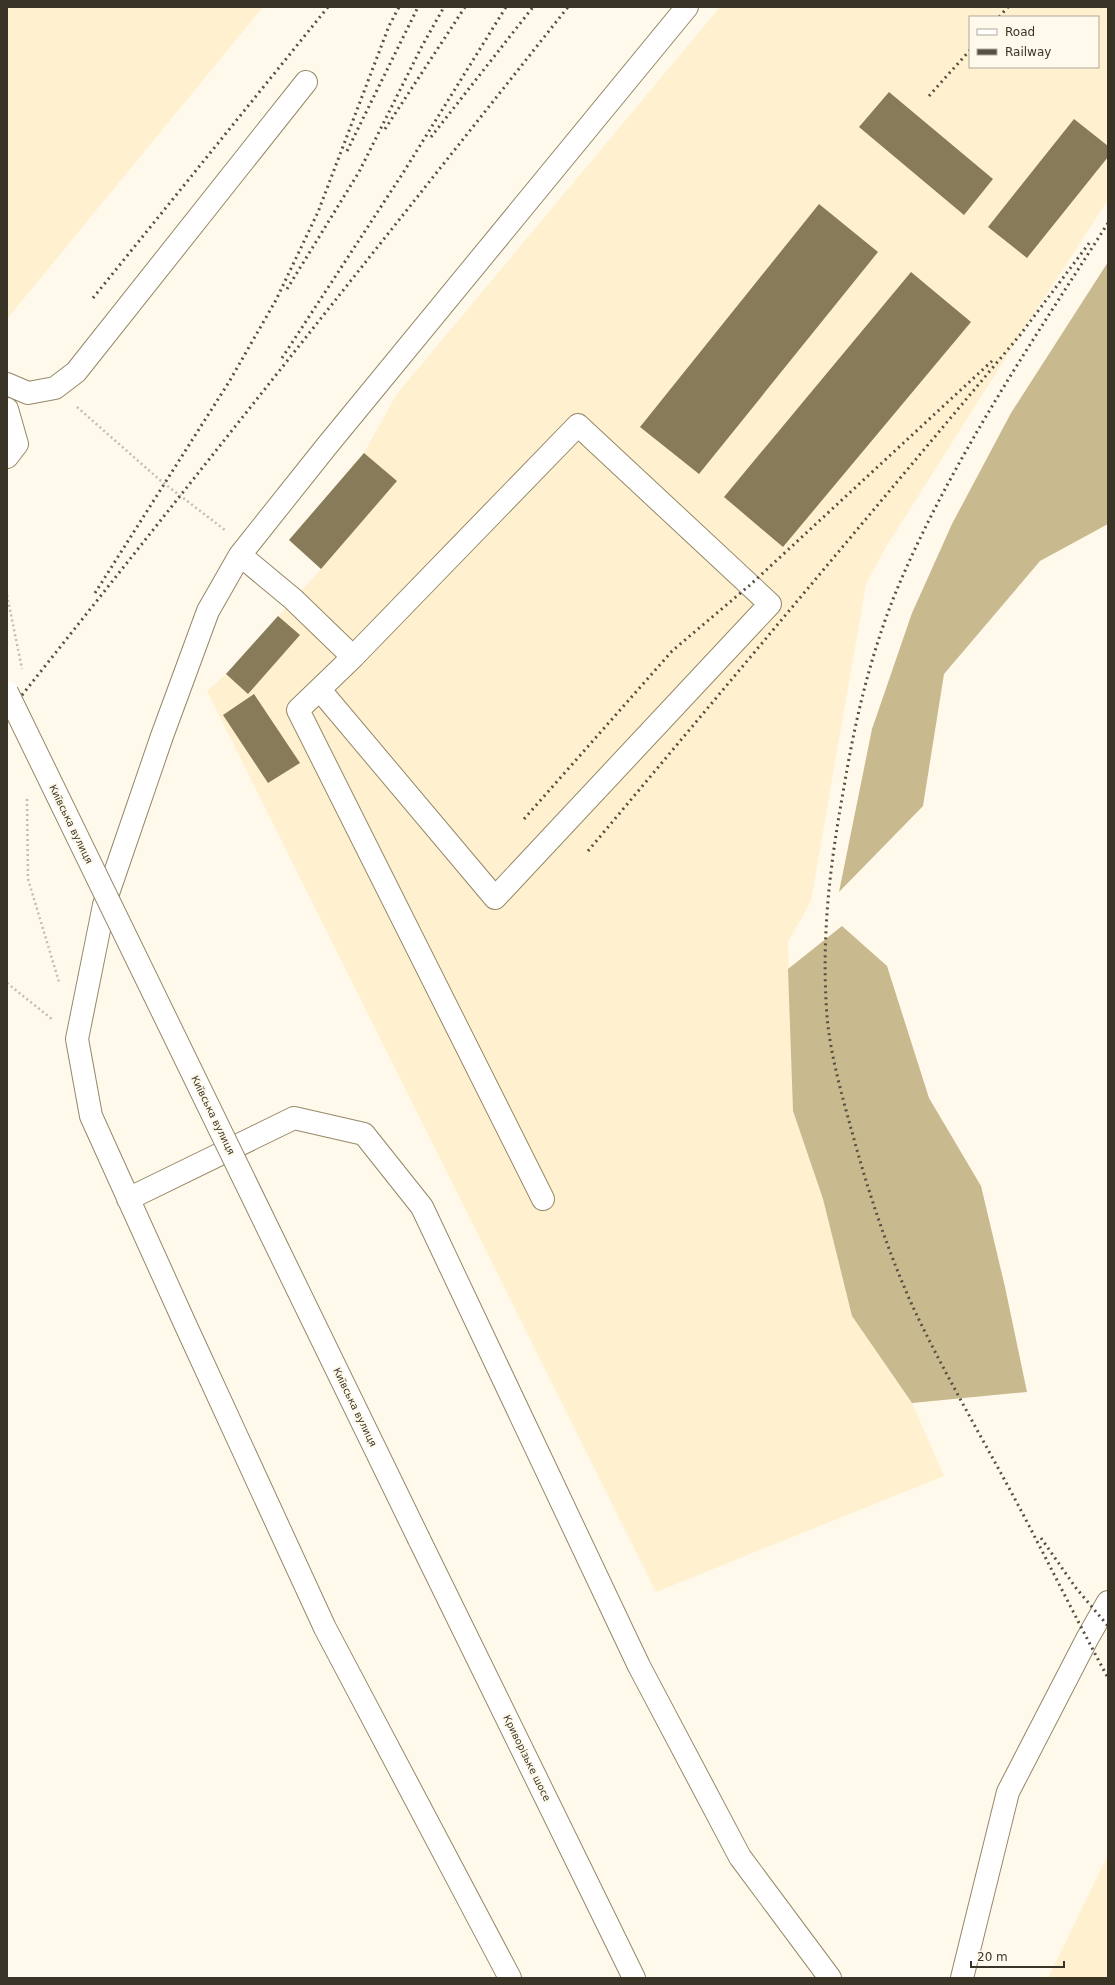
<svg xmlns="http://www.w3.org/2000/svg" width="1115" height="1985" font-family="'DejaVu Sans',sans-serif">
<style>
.built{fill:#fff1cf;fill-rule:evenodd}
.forest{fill:#c9b98f}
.building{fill:#887b5a}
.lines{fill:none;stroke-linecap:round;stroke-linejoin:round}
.minor-casing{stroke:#958867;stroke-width:24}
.highway-casing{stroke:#958867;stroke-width:24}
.path{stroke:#c3bdaf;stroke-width:2.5;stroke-dasharray:2 3;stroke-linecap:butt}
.minor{stroke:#fff;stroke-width:22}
.highway{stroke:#fff;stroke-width:22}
.rail{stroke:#565042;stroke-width:3;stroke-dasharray:2 4;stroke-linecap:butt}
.highway-bridge-casing{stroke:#958867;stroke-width:24;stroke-linecap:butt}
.highway-bridge{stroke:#fff;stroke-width:22}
.labels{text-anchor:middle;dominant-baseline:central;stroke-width:4;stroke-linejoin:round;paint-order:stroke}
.street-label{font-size:10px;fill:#3a3426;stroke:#fff9eb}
</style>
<rect width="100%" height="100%" fill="#fff9eb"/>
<path class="built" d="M 7,7 L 263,7 L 7,319 Z
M 720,7 L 1108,7 L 1108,200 L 1020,335 L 886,547 L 866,584 L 811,901 L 788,942 L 793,1111 L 823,1199 L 852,1316 L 912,1403 L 944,1476 L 656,1592 L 207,691 L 226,674 L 321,569 L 289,540 L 364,453 L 396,395 ZM 970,17 L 1098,17 L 1098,67 L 970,67 Z
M 1108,1855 L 1108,1978 L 1048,1978 Z"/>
<path class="forest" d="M 1108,262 L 1108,524 L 1040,561 L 944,674 L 923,806 L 839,892 L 872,729 L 912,613 L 952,524 L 1011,413 Z
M 842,926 L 887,966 L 929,1098 L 981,1186 L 1005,1287 L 1027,1392 L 912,1403 L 852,1316 L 823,1199 L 793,1111 L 788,969 Z"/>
<path class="building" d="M 889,92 L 993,179 L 964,215 L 859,127 Z
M 1074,119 L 1108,146 L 1108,157 L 1027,258 L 988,227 Z
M 819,204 L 878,252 L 699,474 L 640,427 Z
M 911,272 L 971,322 L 783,547 L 724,497 Z
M 364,453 L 397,481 L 321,569 L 289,540 Z
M 278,616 L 300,635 L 248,694 L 226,674 Z
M 254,694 L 300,763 L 268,783 L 223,715 Z"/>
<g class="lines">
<defs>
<path id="minor" d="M 7,384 L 28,393 L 55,388 L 76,372 L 306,82
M 7,409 L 17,444 L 7,457
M 240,555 L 293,599 L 353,657 L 578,425 L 770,604 L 495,898 L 320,690
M 353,657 L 298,710 L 543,1199
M 128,1199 L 294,1118 L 364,1134 L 422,1207 L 639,1666 L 740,1857 L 830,1978
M 510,1978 L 325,1628 L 186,1326 L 91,1116 L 77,1039 L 104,905 L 162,736 L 208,611 L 240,555 L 326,447 L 687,7
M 962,1978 L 1008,1792 L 1087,1639 L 1108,1602"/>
<path id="highway" d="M 419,1539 L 634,1978"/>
</defs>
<use href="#minor" class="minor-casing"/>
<use href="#highway" class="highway-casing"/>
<path class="path" d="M 77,407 L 161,481 L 225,530
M 7,595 L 22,669
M 27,799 L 28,879 L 59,982
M 7,983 L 53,1020"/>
<use href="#minor" class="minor"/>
<use href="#highway" class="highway"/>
<path class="rail" d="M 999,17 L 1008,7
M 929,96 L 970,50
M 385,129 L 465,7
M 431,137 L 533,7
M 347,151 L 418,7
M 1108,223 C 1035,337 959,449 904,573 C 874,640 856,714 844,787 C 830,864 821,937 827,1016 C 830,1053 842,1096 852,1132 C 868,1191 887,1249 912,1305 C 941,1367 976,1427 1009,1488 C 1043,1551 1074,1615 1108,1678
M 287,289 L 359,172 L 421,48 L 444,7
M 93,298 L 328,7
M 282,358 L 403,173 L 506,7
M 95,593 L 229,382 L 276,300 L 318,212 L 389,26 L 399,7
M 7,714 L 568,7
M 524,819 L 672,651 L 750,585 L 992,361
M 588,851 L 1020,335 L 1090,242
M 1041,1538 L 1076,1588 L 1108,1626"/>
<defs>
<path id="highway-bridge" d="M 7,692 L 419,1539"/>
</defs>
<use href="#highway-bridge" class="highway-bridge-casing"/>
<use href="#highway-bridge" class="highway-bridge"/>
</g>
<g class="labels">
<g class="street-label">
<text transform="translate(71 824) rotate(64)">Київська вулиця</text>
<text transform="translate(213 1115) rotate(64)">Київська вулиця</text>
<text transform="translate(355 1407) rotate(64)">Київська вулиця</text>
<text transform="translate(527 1758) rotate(64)">Криворізьке шосе</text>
</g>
</g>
<rect width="1115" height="1985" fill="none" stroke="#3a3426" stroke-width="16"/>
<rect x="969" y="16" width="130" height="52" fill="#fff9eb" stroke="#b0aa9c"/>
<rect x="977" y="29" width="20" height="6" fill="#ffffff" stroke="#b0aa9c"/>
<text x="1005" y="36" font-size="12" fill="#3a3426">Road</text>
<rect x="977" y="49" width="20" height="6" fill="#565042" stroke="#b0aa9c"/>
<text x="1005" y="56" font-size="12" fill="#3a3426">Railway</text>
<path d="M971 1961v6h93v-6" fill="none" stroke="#3a3426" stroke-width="2"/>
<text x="977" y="1961" font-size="12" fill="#3a3426" stroke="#fff9eb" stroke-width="3" paint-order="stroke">20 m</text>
</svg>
